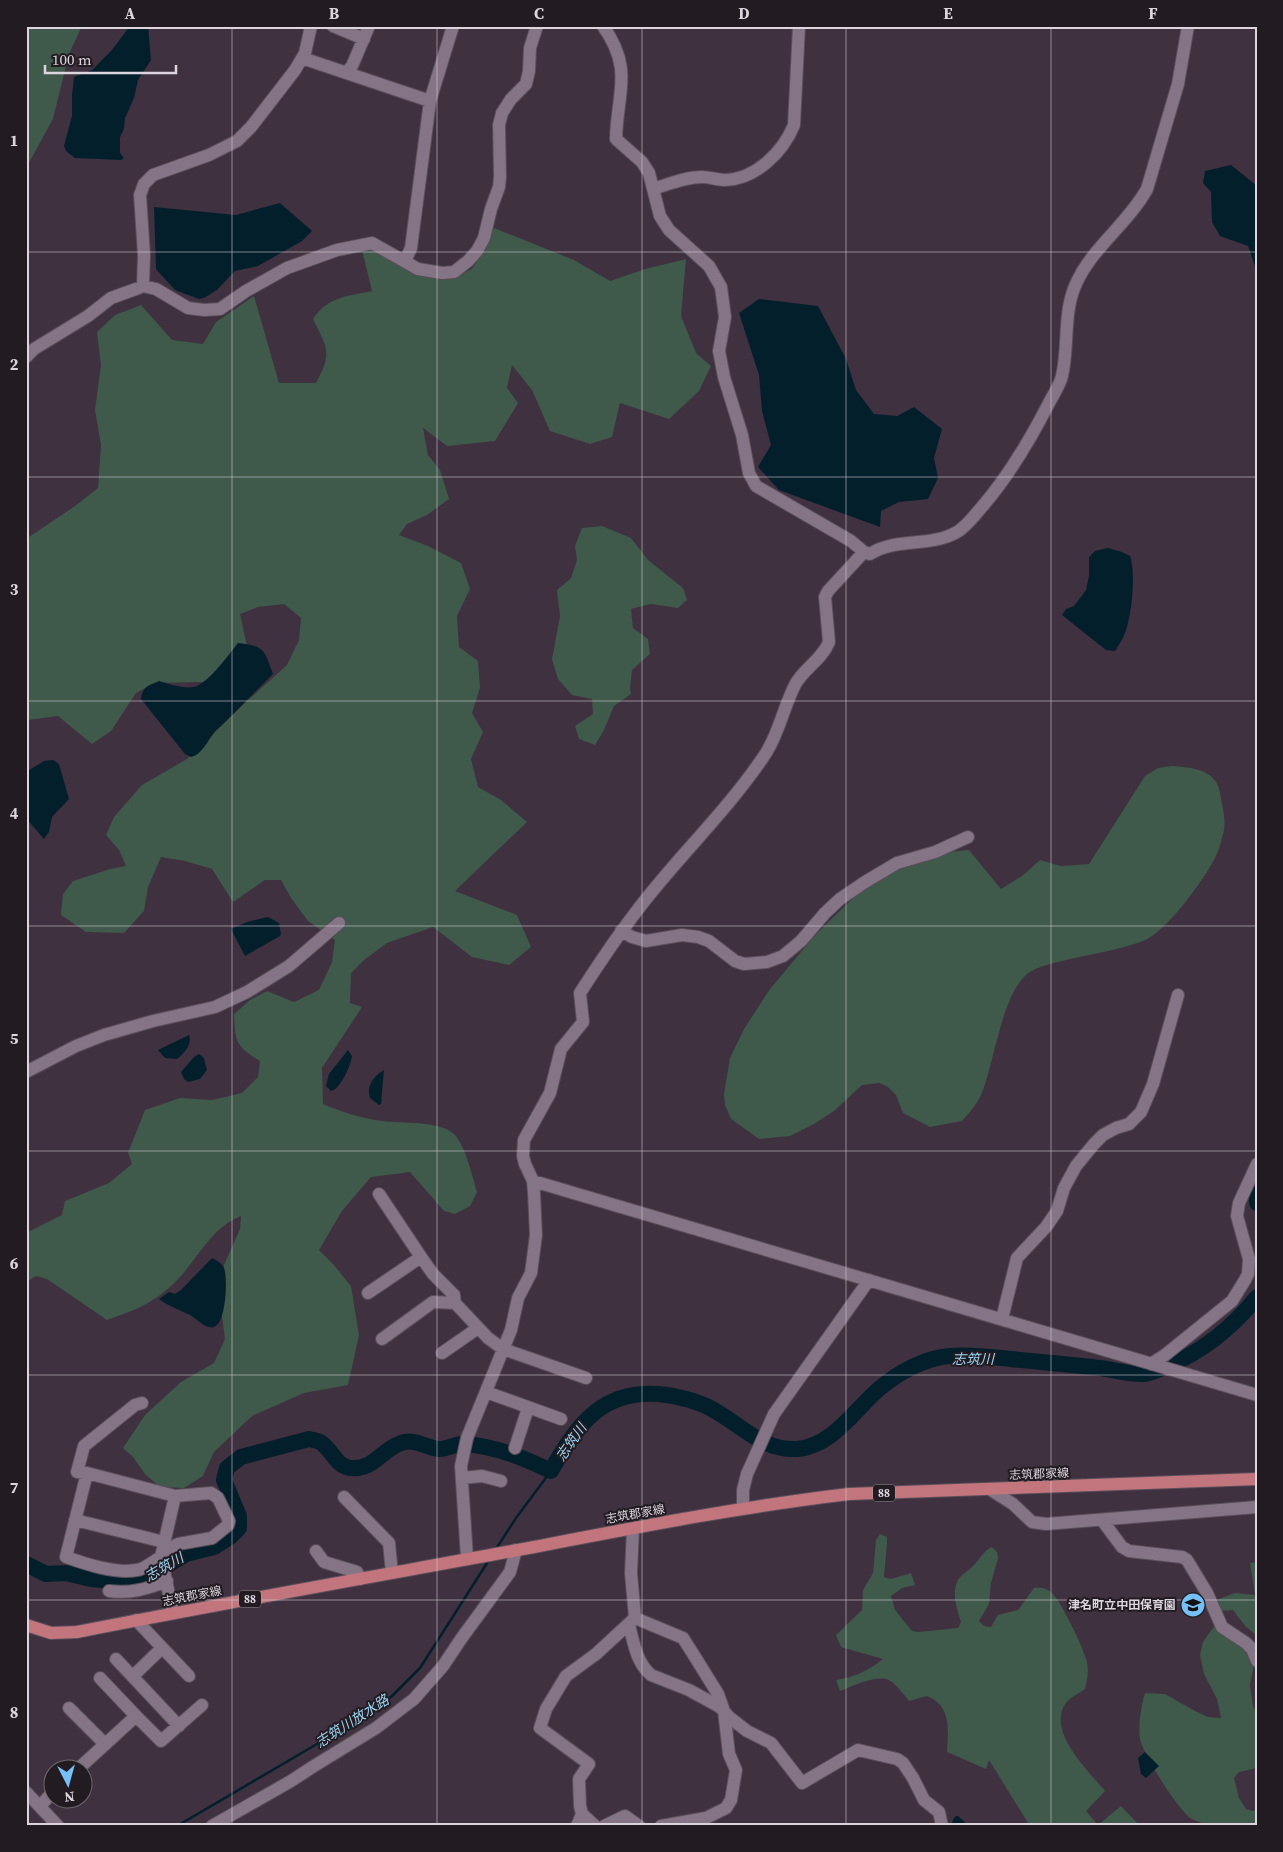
<svg xmlns="http://www.w3.org/2000/svg" width="1283" height="1852" font-family="'Source Serif 4','Noto Sans JP',serif">
<style>
.green{fill:#3f594a}
.water{fill:#041f2c}
.lines{fill:none;stroke-linecap:round;stroke-linejoin:round}
.stream{stroke:#041f2c;stroke-width:2.5}
.river{stroke:#041f2c;stroke-width:16}
.minor-casing{stroke:#594e5a;stroke-width:14}
.major-casing{stroke:#594e5a;stroke-width:14}
.minor{stroke:#847485;stroke-width:12}
.major{stroke:#c2757d;stroke-width:12}
.grid{fill:none;stroke:#ddd5de;stroke-width:1;stroke-opacity:0.55}
.labels{text-anchor:middle;dominant-baseline:central;stroke-width:4;stroke-linejoin:round;paint-order:stroke}
.shield{fill:#221c22;stroke:#a59ea6;stroke-width:1}
.shield-label{font-size:11px;font-weight:bold;fill:#ddd5de}
.street-label{font-size:12px;fill:#ddd5de;stroke:#221c22}
.poi-label{font-size:12px;font-weight:bold;fill:#ddd5de;stroke:#221c22;text-anchor:end}
.water-label{font-size:14px;font-style:italic;fill:#9cd4f2;stroke:#221c22}
.neatline{fill:none;stroke:#ddd5de;stroke-width:2}
.grid-label{font-size:16px;text-anchor:middle;font-weight:bold;fill:#ddd5de}
</style>
<rect width="100%" height="100%" fill="#3f313f"/>
<path class="green" d="M 26,26 L 82,26 L 69,54 L 53,119 L 26,168 Z
M 494,228 L 574,260 L 610,281 L 645,269 L 686,259 L 681,316 L 696,353 L 711,366 L 699,391 L 669,419 L 620,403 L 612,437 L 590,444 L 550,431 L 532,390 L 512,365 L 507,388 L 518,403 L 495,441 L 447,446 L 423,428 L 428,455 L 440,470 L 449,499 L 427,515 L 407,524 L 399,535 L 428,546 L 461,563 L 470,589 L 457,616 L 459,647 L 478,661 L 480,688 L 472,713 L 483,732 L 471,759 L 478,787 L 501,800 L 527,822 L 455,891 L 517,915 L 531,947 L 509,965 L 472,957 L 433,927 L 387,943 L 364,960 L 351,973 L 350,1003 L 362,1007 L 322,1068 L 323,1104 C 341,1112 361,1118 382,1121 C 401,1124 442,1120 455,1135 C 466,1148 472,1175 477,1192 L 470,1206 L 455,1214 L 444,1211 L 410,1172 L 371,1177 L 342,1211 L 319,1250 L 333,1264 L 351,1286 L 359,1335 L 348,1385 L 304,1393 L 252,1416 L 214,1452 L 203,1476 L 184,1488 L 160,1487 L 145,1474 L 133,1457 L 123,1448 L 145,1415 L 181,1382 L 214,1363 L 225,1339 L 220,1302 L 224,1265 L 240,1229 L 241,1216 C 208,1229 196,1264 171,1286 C 150,1305 133,1311 107,1320 L 47,1279 L 36,1276 L 26,1282 L 26,1233 L 62,1215 L 65,1201 L 109,1183 L 132,1164 L 128,1153 L 145,1110 L 180,1098 L 212,1100 L 242,1093 L 258,1077 L 260,1061 C 236,1046 235,1043 234,1014 L 250,1000 L 267,991 L 294,1002 L 319,990 L 332,962 L 335,940 L 308,921 L 291,898 L 281,880 L 265,880 L 233,902 L 212,869 L 185,861 L 161,857 L 148,887 L 144,911 L 124,933 L 86,932 L 61,915 L 63,894 L 73,881 L 110,869 L 126,866 L 119,850 L 106,835 L 114,817 L 142,785 L 187,759 L 247,701 L 287,665 L 299,640 L 301,618 L 284,604 L 258,607 L 240,614 L 247,646 L 230,662 L 203,682 L 155,683 L 136,693 L 111,731 L 92,744 L 58,716 L 28,720 L 26,725 L 26,539 L 75,506 L 98,488 L 101,445 L 95,410 L 101,365 L 97,332 L 115,315 L 141,305 L 172,340 L 203,344 L 216,322 L 254,296 L 279,383 L 316,383 C 333,352 327,348 313,319 C 327,297 348,296 372,291 L 362,250 L 375,250 L 421,276 L 451,279 L 472,269 L 483,251 Z
M 602,526 L 631,538 L 648,560 L 683,588 L 687,600 L 678,608 L 651,604 L 631,609 L 633,628 L 648,639 L 650,654 L 632,670 L 630,688 L 631,694 L 614,706 L 604,730 L 595,745 L 579,739 L 575,726 L 593,714 L 592,699 L 572,695 L 558,679 L 552,659 L 560,616 L 557,590 L 571,578 L 577,560 L 575,546 L 582,528 Z
M 1172,766 C 1192,767 1217,770 1220,793 C 1222,806 1226,817 1224,830 C 1222,838 1220,848 1216,856 C 1206,877 1166,933 1143,941 C 1118,950 1092,954 1066,960 C 1054,963 1038,966 1027,974 C 1002,996 995,1058 983,1090 C 979,1102 971,1111 962,1121 L 930,1127 L 903,1113 L 896,1095 L 888,1087 L 879,1083 L 862,1085 L 834,1111 L 814,1124 L 790,1136 L 759,1139 L 731,1119 L 725,1105 L 724,1094 L 730,1058 L 744,1029 L 770,989 L 816,934 L 880,872 L 934,853 L 969,850 L 1001,889 L 1022,876 L 1040,860 L 1061,866 L 1089,864 L 1145,776 L 1158,768 Z
M 880,1534 L 887,1537 L 887,1543 L 884,1577 L 891,1579 L 911,1573 L 915,1585 L 902,1588 L 891,1596 L 895,1610 L 912,1631 L 918,1632 L 958,1628 L 961,1622 C 957,1609 951,1593 958,1580 C 961,1574 969,1571 973,1566 C 980,1559 983,1551 992,1547 L 997,1552 L 998,1558 L 991,1583 L 989,1604 L 979,1621 L 984,1626 L 991,1627 L 998,1615 L 1018,1610 L 1034,1588 C 1041,1587 1047,1588 1052,1593 C 1061,1601 1084,1649 1087,1662 C 1089,1672 1087,1680 1085,1689 C 1078,1694 1068,1698 1064,1706 C 1049,1734 1089,1771 1105,1791 L 1086,1811 L 1098,1825 L 1121,1806 L 1140,1826 L 1030,1826 L 989,1760 L 986,1769 L 947,1752 C 948,1730 952,1706 927,1696 L 909,1701 C 904,1695 899,1688 893,1683 C 882,1671 853,1686 840,1691 L 836,1680 C 854,1677 868,1671 883,1659 L 841,1647 L 836,1635 L 862,1610 L 863,1590 L 873,1573 L 876,1540 Z
M 1257,1562 L 1257,1636 L 1245,1626 L 1233,1610 L 1220,1611 L 1216,1600 L 1235,1593 L 1255,1595 L 1250,1563 Z
M 1215,1625 L 1238,1641 L 1254,1665 L 1250,1685 L 1253,1706 L 1257,1714 L 1257,1768 L 1239,1772 L 1234,1778 L 1239,1798 L 1246,1809 L 1253,1811 L 1257,1808 L 1257,1826 C 1236,1826 1211,1829 1192,1819 C 1179,1812 1143,1754 1140,1739 C 1138,1725 1141,1706 1145,1693 L 1165,1694 L 1195,1711 L 1208,1717 L 1221,1718 L 1217,1699 L 1204,1674 L 1200,1655 L 1203,1642 Z"/>
<path class="water" d="M 130,26 L 148,26 L 151,60 L 138,80 L 134,98 L 125,118 L 124,129 L 120,137 L 120,153 L 124,158 L 121,160 L 75,158 L 66,151 L 64,146 L 72,116 L 72,95 L 74,77 L 92,70 L 112,50 Z
M 1231,165 L 1257,186 L 1257,272 L 1248,246 L 1220,236 L 1212,222 L 1211,192 L 1203,183 L 1205,171 Z
M 280,203 L 312,231 L 302,241 L 258,266 L 235,271 L 217,290 L 204,298 L 199,299 L 175,290 L 156,269 L 154,207 L 236,215 Z
M 759,299 L 818,306 L 846,359 L 856,390 L 874,414 L 897,416 L 914,407 L 942,429 L 934,458 L 938,478 L 928,499 L 899,502 L 881,511 L 880,527 L 779,490 L 758,467 L 771,445 L 762,411 L 759,375 L 739,313 Z
M 1108,548 L 1122,552 L 1130,556 C 1136,573 1132,612 1126,630 C 1124,637 1119,645 1115,651 L 1106,650 L 1062,615 L 1066,609 L 1074,606 L 1086,590 L 1089,576 L 1089,557 L 1095,551 Z
M 238,643 C 265,646 264,650 273,674 L 221,726 C 209,734 205,754 191,757 L 185,754 L 141,699 C 143,686 148,686 159,681 C 169,684 183,689 194,687 C 209,683 228,655 238,643 Z
M 53,760 L 59,764 L 69,799 L 52,817 L 49,832 L 44,839 L 26,818 L 26,772 L 44,761 Z
M 268,917 L 279,923 L 281,934 L 280,936 L 245,956 L 231,929 L 247,922 Z
M 189,1035 C 192,1045 185,1052 177,1059 L 165,1058 L 158,1050 Z
M 348,1050 L 352,1056 C 351,1065 340,1090 331,1091 L 326,1086 L 329,1074 Z
M 199,1054 L 204,1058 L 207,1070 L 200,1079 L 188,1082 L 184,1079 L 181,1072 L 194,1057 Z
M 384,1070 L 381,1104 L 379,1105 L 370,1098 C 366,1085 374,1076 384,1070 Z
M 212,1258 C 217,1260 221,1263 224,1268 C 228,1278 226,1324 214,1327 C 206,1330 197,1319 190,1315 C 180,1310 168,1306 159,1299 L 169,1292 L 175,1294 L 181,1290 Z
M 1145,1752 L 1159,1766 L 1146,1778 L 1141,1774 L 1138,1758 Z
M 956,1816 L 958,1816 L 969,1826 L 951,1826 L 953,1819 Z"/>
<g class="lines">
<path class="stream" d="M 496,1549 L 516,1518 L 551,1471
M 177,1826 L 363,1717 L 392,1696 L 420,1668 L 489,1560"/>
<path class="river" d="M 1257,1194 L 1257,1203
M 26,1564 L 46,1574 L 66,1573 L 91,1579 L 137,1583 L 186,1554 L 214,1547 L 230,1537 L 239,1528 L 239,1516 L 224,1480 L 227,1468 L 241,1457 L 309,1439 C 312,1440 317,1440 320,1442 C 332,1449 336,1467 351,1468 C 374,1470 381,1450 401,1443 C 414,1438 425,1447 438,1449 C 447,1450 455,1443 464,1444 C 495,1446 524,1458 551,1471 C 578,1422 606,1386 667,1395 C 685,1398 702,1402 717,1412 C 743,1427 764,1451 797,1449 C 833,1446 854,1410 880,1388 C 899,1372 925,1358 950,1356 C 970,1354 991,1357 1011,1359 C 1038,1362 1065,1364 1092,1367 C 1107,1368 1130,1375 1144,1374 C 1151,1373 1158,1370 1164,1367 C 1200,1354 1233,1327 1257,1297"/>
<defs>
<path id="minor" d="M 333,26 L 364,39
M 603,26 C 634,70 617,92 616,139 L 642,162 L 649,173 L 660,216 L 669,230 L 709,266 L 721,287 L 725,317 L 719,351 L 724,377 L 742,435 L 749,473 L 756,486 L 851,541 L 864,552 L 870,554 C 896,537 929,548 957,532 C 967,526 974,516 981,508 C 1009,476 1030,440 1049,403 C 1053,395 1060,385 1062,376 C 1069,346 1063,315 1075,286 C 1091,248 1127,225 1147,189 L 1178,84 L 1188,26
M 302,58 L 430,101
M 346,73 L 352,66 L 369,26
M 653,189 C 669,184 685,177 702,177 C 710,177 717,180 725,180 C 756,179 783,152 794,125 L 799,26
M 405,261 L 411,248 L 430,101 L 453,26
M 143,286 L 144,255 L 140,195 L 144,184 L 153,175 L 209,155 L 237,141 L 251,127 L 295,70 L 305,53 L 311,26
M 26,357 L 34,349 L 88,316 L 111,298 L 136,289 L 143,286 L 156,289 L 188,308 L 204,310 L 220,309 L 246,291 L 287,268 L 337,250 L 372,243 L 418,269 L 442,273 L 454,272 L 468,261 L 477,251 L 484,238 L 491,209 L 499,187 L 500,177 L 499,125 L 502,113 L 511,99 L 526,84 L 529,71 L 530,48 L 537,26
M 621,931 L 632,937 L 646,941 L 682,935 L 698,937 L 709,941 L 735,961 L 744,964 L 767,962 L 783,956 L 801,941 L 825,913 L 840,899 L 865,882 L 897,863 L 935,852 L 968,837
M 26,1072 L 76,1046 L 104,1035 L 153,1021 L 215,1007 L 247,992 L 289,966 L 339,923
M 533,1181 L 1257,1395
M 379,1194 L 421,1257
M 368,1293 L 421,1257 L 433,1274 L 454,1295 L 455,1303
M 1002,1319 L 1017,1258 L 1046,1227 L 1057,1211 L 1064,1188 L 1076,1166 L 1094,1144 L 1103,1135 L 1116,1128 L 1129,1124 L 1141,1112 L 1153,1084 L 1178,995
M 382,1339 L 433,1302 L 455,1303 L 488,1338 L 503,1349 L 586,1378
M 442,1353 L 478,1328
M 1151,1364 L 1165,1355 L 1232,1301 L 1245,1280 L 1248,1274 L 1249,1259 L 1237,1216 L 1239,1203 L 1257,1164
M 486,1392 L 561,1419
M 515,1448 L 528,1408
M 87,1473 L 77,1472 L 84,1446 L 135,1405 L 142,1403
M 462,1478 L 482,1476 L 501,1481
M 991,1490 L 1013,1504 L 1032,1522 L 1046,1524 L 1257,1507
M 344,1497 L 389,1543 L 392,1573
M 743,1508 L 743,1490 L 747,1474 L 774,1414 L 869,1280
M 75,1520 L 164,1542
M 1102,1520 L 1122,1547 L 1129,1551 L 1182,1557 L 1187,1560 L 1207,1593 L 1222,1627 L 1246,1643 L 1252,1649 L 1257,1661
M 316,1551 L 324,1562 L 357,1572 L 360,1579
M 161,1557 C 153,1561 145,1569 137,1570 C 115,1574 86,1564 66,1557 L 87,1473 L 175,1496 L 211,1493 L 218,1498 L 229,1521 L 228,1525 L 212,1538 L 178,1544 L 162,1552
M 467,1558 L 461,1466 L 467,1438 L 511,1330 L 518,1298 L 531,1273 L 536,1235 L 534,1193 L 533,1181 L 525,1164 L 523,1156 L 524,1140 L 550,1093 L 561,1049 L 583,1022 L 580,993 C 605,954 630,917 660,882 C 696,839 735,800 766,753 C 780,731 784,705 796,683 C 805,668 823,658 829,642 L 825,597 L 828,591 L 864,552
M 109,1591 C 130,1594 147,1589 167,1581
M 173,1613 L 161,1557 L 175,1496
M 635,1618 L 683,1638 L 695,1657 L 718,1694 L 724,1711 L 729,1754 L 736,1770 L 731,1800 L 726,1808 L 706,1818 L 661,1826
M 136,1620 L 189,1676
M 629,1625 C 634,1643 636,1662 651,1675 L 689,1690 L 720,1707 L 729,1717 L 747,1731 L 771,1743 L 802,1783 L 858,1750 L 897,1759 L 903,1763 L 913,1778 L 924,1800 L 939,1812 L 942,1826
M 116,1659 L 179,1726
M 133,1676 L 162,1648
M 69,1708 L 104,1743
M 136,1716 L 161,1741 L 202,1705
M 77,1770 L 136,1716 L 100,1678
M 26,1792 L 58,1826
M 40,1806 L 52,1793
M 582,1814 L 595,1826
M 212,1826 L 291,1781 L 314,1766 L 376,1728 L 414,1699 L 443,1666 L 461,1639 L 510,1572 L 516,1550
M 577,1826 L 582,1814 L 580,1806 L 579,1779 L 589,1764 L 540,1728 L 546,1709 L 566,1676 L 596,1654 L 635,1618 L 631,1573 L 633,1529
M 604,1826 L 625,1816 L 639,1826"/>
<path id="major" d="M 26,1625 L 51,1633 L 77,1632 C 224,1603 371,1577 518,1550 C 628,1529 738,1507 849,1494 L 1257,1479"/>
</defs>
<use href="#minor" class="minor-casing"/>
<use href="#major" class="major-casing"/>
<use href="#minor" class="minor"/>
<use href="#major" class="major"/>
</g>
<path class="grid" d="M 232,26 L 232,1826M 437,26 L 437,1826M 642,26 L 642,1826M 846,26 L 846,1826M 1051,26 L 1051,1826M 26,252 L 1257,252M 26,477 L 1257,477M 26,701 L 1257,701M 26,926 L 1257,926M 26,1151 L 1257,1151M 26,1375 L 1257,1375M 26,1600 L 1257,1600"/>
<defs>
<symbol id="school-disc" viewBox="-11 -11 22 22"><circle r="9.5" fill="#75c0f6" stroke="#221c22"/><path d="M0-5L7-2L0 1L-7-2ZM-4 1L0 2.5L4 1V4Q0 6-4 4Z" fill="#111"/></symbol>
</defs>
<g fill-rule="evenodd">
<use href="#school-disc" x="1179" y="1591" width="28" height="28"/>
</g>
<g class="labels">
<g class="shield">
<rect x="873" y="1484.5" width="22" height="17" rx="4"/>
<rect x="239" y="1590.5" width="22" height="17" rx="4"/>
</g>
<g class="shield-label">
<text x="884" y="1493">88</text>
<text x="250" y="1599">88</text>
</g>
<g class="street-label">
<text transform="translate(1039 1474) rotate(-2)">志筑郡家線</text>
<text transform="translate(635 1514) rotate(-10)">志筑郡家線</text>
<text transform="translate(192 1596) rotate(-11)">志筑郡家線</text>
</g>
<g class="poi-label">
<text x="1176" y="1605">津名町立中田保育園</text>
</g>
<g class="water-label">
<text x="973" y="1359">志筑川</text>
<text transform="translate(571 1442) rotate(-55)">志筑川</text>
<text transform="translate(164 1567) rotate(-30)">志筑川</text>
<text transform="translate(352 1721) rotate(-33)">志筑川放水路</text>
</g>
</g>
<rect width="1283" height="1852" fill="none" stroke="#221c22" stroke-width="55"/>
<g transform="translate(68 1784) rotate(174)"><circle r="24" fill="#221c22" stroke="#6d666d"/>
<path d="M0-4L9 19L0 12L-9 19Z" fill="#75c0f6"/>
<text y="-8" font-size="14" font-weight="bold" text-anchor="middle" fill="#ddd5de">N</text>
</g>
<path d="M45 65v8h131v-8" fill="none" stroke="#ddd5de" stroke-width="2.5"/>
<text x="52" y="65" font-size="15" fill="#ddd5de" stroke="#221c22" stroke-width="4" paint-order="stroke">100 m</text>
<rect x="28" y="28" width="1228" height="1796" class="neatline"/>
<g class="grid-label">
<text x="130" y="19">A</text>
<text x="334" y="19">B</text>
<text x="539" y="19">C</text>
<text x="744" y="19">D</text>
<text x="948" y="19">E</text>
<text x="1153" y="19">F</text>
<text x="14" y="146">1</text>
<text x="14" y="370">2</text>
<text x="14" y="595">3</text>
<text x="14" y="819">4</text>
<text x="14" y="1044">5</text>
<text x="14" y="1269">6</text>
<text x="14" y="1493">7</text>
<text x="14" y="1718">8</text>
</g>
</svg>
